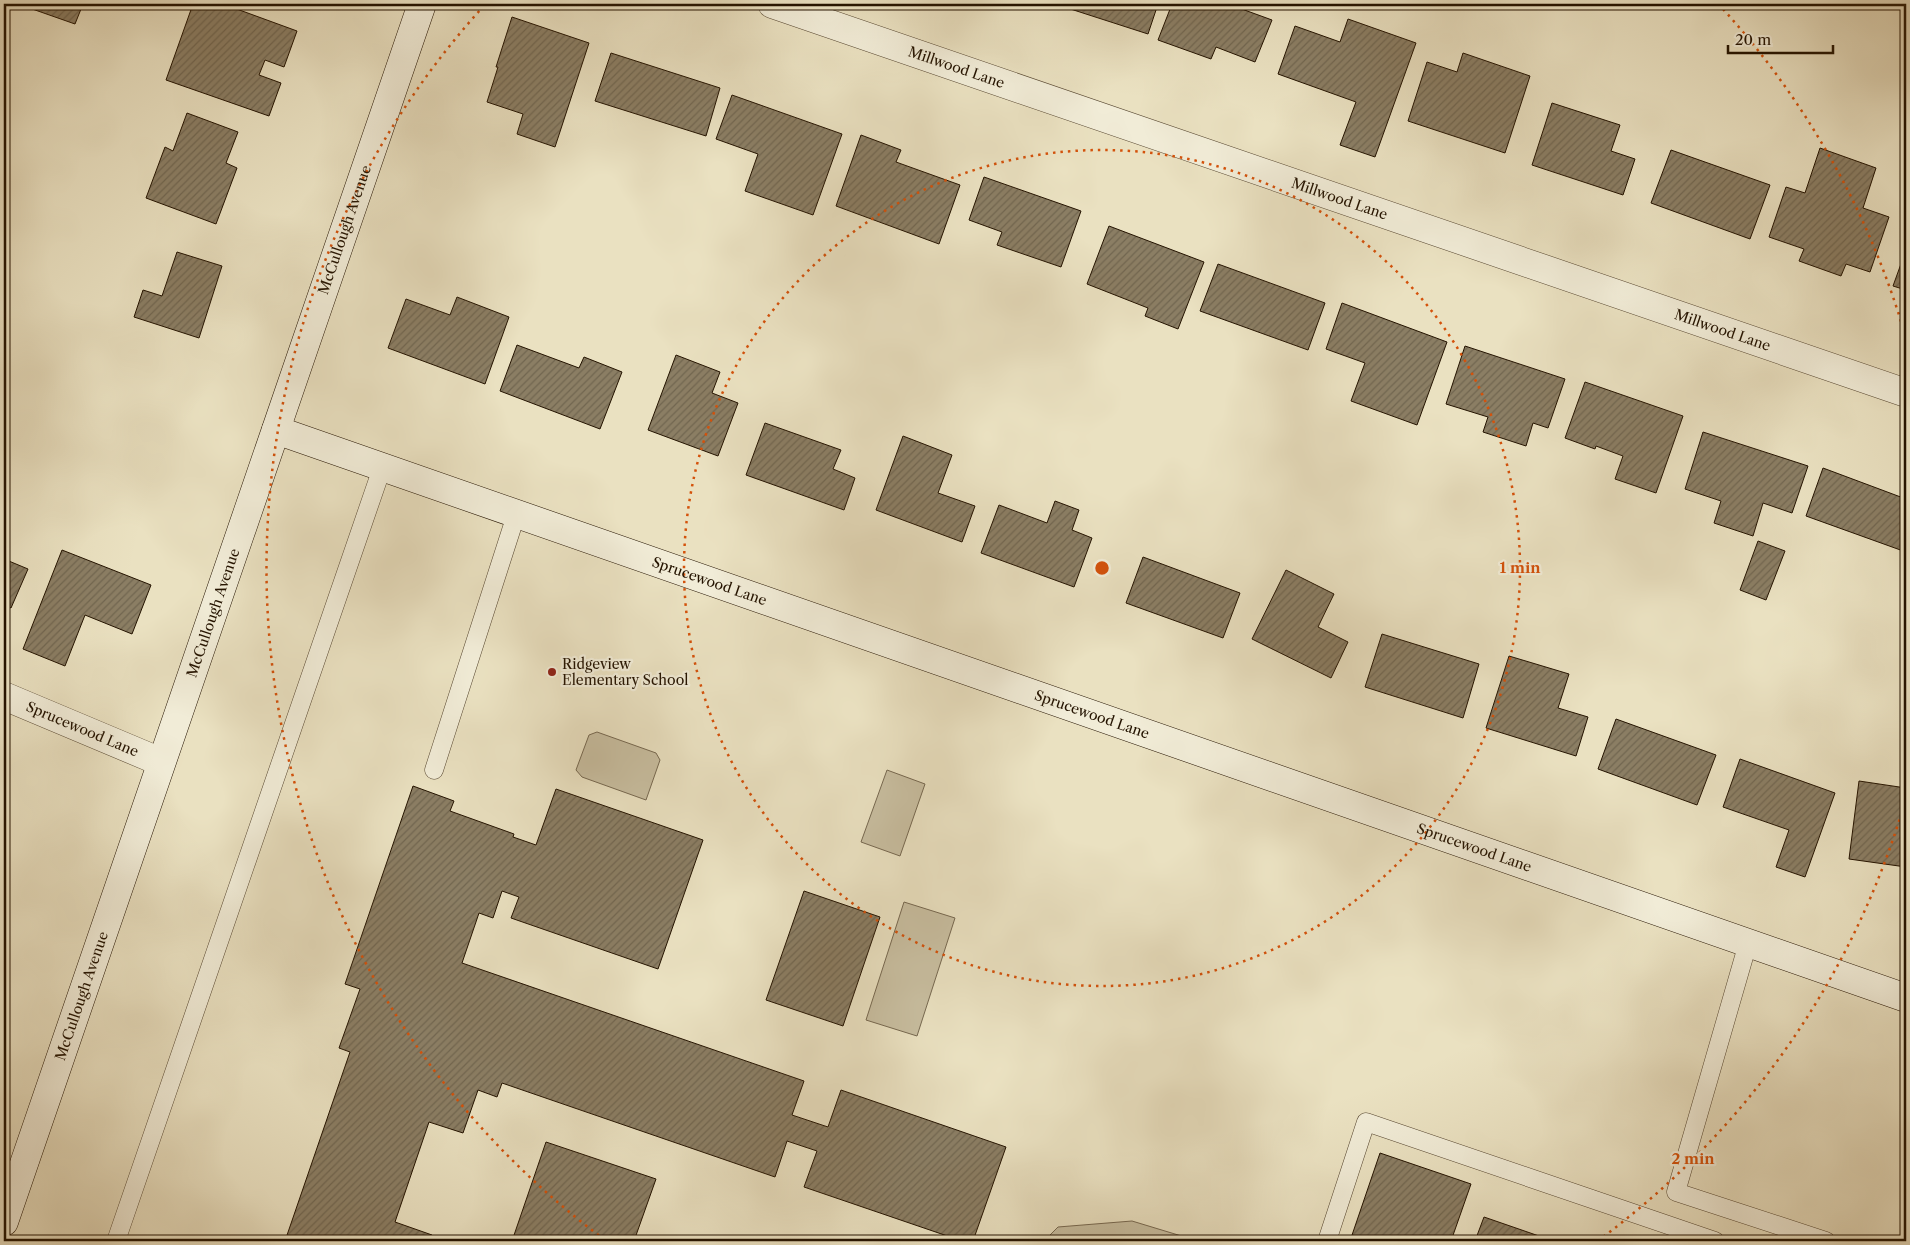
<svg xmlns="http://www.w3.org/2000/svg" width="1910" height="1245" font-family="'Libre Caslon Text',serif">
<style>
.park{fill:#c8bea0;stroke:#766850}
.building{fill:url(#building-hatch);stroke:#241300}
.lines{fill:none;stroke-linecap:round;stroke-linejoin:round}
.lane-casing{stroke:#564630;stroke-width:19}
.street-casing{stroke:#564630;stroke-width:29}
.secondary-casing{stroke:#241300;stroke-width:29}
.lane{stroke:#f1ecd7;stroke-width:18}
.street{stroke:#f1ecd7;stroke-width:28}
.secondary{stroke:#f1ecd7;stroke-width:28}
.ring{fill:none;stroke:#d4520b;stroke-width:2.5;stroke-dasharray:2.5 5}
.poi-dot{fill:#8f2418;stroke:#f1ecd7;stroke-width:2}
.labels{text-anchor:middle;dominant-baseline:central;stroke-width:4.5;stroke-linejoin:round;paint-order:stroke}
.street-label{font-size:14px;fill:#241300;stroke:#f1ecd7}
.poi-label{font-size:14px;fill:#241300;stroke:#f1ecd7;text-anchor:start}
.centre{fill:#d4520b;stroke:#f1ecd7;stroke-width:2.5}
.ring-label{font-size:15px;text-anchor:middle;font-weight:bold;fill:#d4520b;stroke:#f1ecd7;stroke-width:4.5;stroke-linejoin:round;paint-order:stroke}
</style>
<defs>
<pattern id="building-hatch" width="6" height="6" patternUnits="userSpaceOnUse" patternTransform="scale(1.25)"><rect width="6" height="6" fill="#8b7e64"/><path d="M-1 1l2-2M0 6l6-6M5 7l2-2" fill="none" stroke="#716650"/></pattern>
</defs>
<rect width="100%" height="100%" fill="#eae1c1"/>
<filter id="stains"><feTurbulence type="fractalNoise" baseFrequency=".004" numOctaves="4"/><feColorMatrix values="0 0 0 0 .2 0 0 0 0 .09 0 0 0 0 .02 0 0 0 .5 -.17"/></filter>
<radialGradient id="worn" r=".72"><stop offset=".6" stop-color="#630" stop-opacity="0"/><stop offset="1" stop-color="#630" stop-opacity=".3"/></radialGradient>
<path class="park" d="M 597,732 L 656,753 L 660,760 L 646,800 L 582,777 L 576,770 L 589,735 Z
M 887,770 L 925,784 L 900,856 L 861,842 Z
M 904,902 L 955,918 L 917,1036 L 866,1020 Z
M 1132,1221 L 1198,1241 L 1047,1241 L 1048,1237 L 1058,1227 Z"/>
<path class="building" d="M 18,4 L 83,4 L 75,24 Z
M 193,4 L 223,4 L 297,31 L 284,67 L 265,60 L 259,75 L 281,83 L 269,116 L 166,80 Z
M 1055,4 L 1158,4 L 1148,34 Z
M 1172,4 L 1228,4 L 1272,20 L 1255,62 L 1216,47 L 1211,59 L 1158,40 Z
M 512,17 L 589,43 L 555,147 L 517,134 L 523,114 L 487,102 L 498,67 L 496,67 Z
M 1348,19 L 1416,43 L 1375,157 L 1340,145 L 1356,102 L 1278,74 L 1295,26 L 1340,42 Z
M 611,53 L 720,88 L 706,136 L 595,101 Z
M 1463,53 L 1530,76 L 1505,153 L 1408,121 L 1427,62 L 1457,72 Z
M 732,95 L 842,134 L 813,215 L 745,191 L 758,154 L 716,139 Z
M 1552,103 L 1620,125 L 1611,151 L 1635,159 L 1623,195 L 1532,165 Z
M 187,113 L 238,132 L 226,163 L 237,168 L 216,224 L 146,198 L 165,147 L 173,151 Z
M 861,135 L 901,150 L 896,162 L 960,185 L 939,244 L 836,206 Z
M 1820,148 L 1876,168 L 1863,208 L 1889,217 L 1870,272 L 1846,264 L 1841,276 L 1799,261 L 1804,249 L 1769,237 L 1786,187 L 1805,193 Z
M 1671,150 L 1770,185 L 1750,239 L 1651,203 Z
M 984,177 L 1081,211 L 1061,267 L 997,245 L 1002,232 L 969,220 Z
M 1109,226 L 1204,262 L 1178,329 L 1145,316 L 1148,308 L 1087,284 Z
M 1906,250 L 1906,290 L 1893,286 Z
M 177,252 L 222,266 L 199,338 L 134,317 L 143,290 L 162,296 Z
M 1218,264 L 1325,303 L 1308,350 L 1200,311 Z
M 457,297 L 509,317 L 485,384 L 388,348 L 406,299 L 450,315 Z
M 1342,303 L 1447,342 L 1417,425 L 1351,401 L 1365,363 L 1326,349 Z
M 517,345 L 579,368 L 584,357 L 622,372 L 600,429 L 500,391 Z
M 1465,346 L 1565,379 L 1548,428 L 1533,423 L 1526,446 L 1483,432 L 1488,417 L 1446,404 Z
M 676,355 L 720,372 L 712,393 L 738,403 L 718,456 L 648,430 Z
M 1585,382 L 1683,416 L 1656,493 L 1615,479 L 1623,456 L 1596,446 L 1595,449 L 1565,438 Z
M 765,423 L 841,450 L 833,469 L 855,478 L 844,510 L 746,475 Z
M 1703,432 L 1808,466 L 1792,513 L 1763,503 L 1753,536 L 1714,523 L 1721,501 L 1685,489 Z
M 903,436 L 952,455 L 938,493 L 975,506 L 962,542 L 876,510 Z
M 1823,468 L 1906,499 L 1906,552 L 1806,516 Z
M 1055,501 L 1079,510 L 1072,530 L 1092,538 L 1074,587 L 981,553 L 999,505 L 1047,523 Z
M 1758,541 L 1785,551 L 1766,600 L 1740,590 Z
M 62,550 L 151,585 L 132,634 L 85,615 L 65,666 L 23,649 Z
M 1143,557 L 1240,593 L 1223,638 L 1126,603 Z
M 4,559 L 28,569 L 11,608 L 4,604 Z
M 1286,570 L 1334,594 L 1318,627 L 1348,642 L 1331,678 L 1252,639 Z
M 1382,634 L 1479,664 L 1463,718 L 1365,687 Z
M 1509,656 L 1569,674 L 1558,708 L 1588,717 L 1576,756 L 1486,728 Z
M 1616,719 L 1716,755 L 1697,805 L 1598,769 Z
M 1740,759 L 1835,793 L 1805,877 L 1776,867 L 1789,830 L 1723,807 Z
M 1859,781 L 1906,788 L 1906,867 L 1849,859 Z
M 413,786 L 454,801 L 450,811 L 514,834 L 513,837 L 536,845 L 556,789 L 703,840 L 658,969 L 511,918 L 519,897 L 502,891 L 493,918 L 479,913 L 462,963 L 804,1081 L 792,1115 L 828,1127 L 841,1090 L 1006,1147 L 973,1241 L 962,1241 L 804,1187 L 817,1151 L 787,1141 L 775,1177 L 502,1083 L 497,1097 L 478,1090 L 463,1133 L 429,1122 L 395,1222 L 432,1235 L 429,1241 L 285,1241 L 350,1052 L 339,1048 L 360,989 L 345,984 Z
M 804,891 L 880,917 L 843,1026 L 766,1000 Z
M 546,1142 L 656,1179 L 634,1241 L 512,1241 Z
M 1380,1153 L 1471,1184 L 1451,1241 L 1350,1241 Z
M 1484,1217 L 1539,1236 L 1537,1241 L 1475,1241 Z"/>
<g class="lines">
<defs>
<path id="lane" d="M 434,770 L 516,515
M 1748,943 L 1676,1192 L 1826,1241
M 116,1241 L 382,468
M 1327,1241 L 1366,1122 L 1715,1241"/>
<g id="street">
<path id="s1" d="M 772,4 L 1906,393"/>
<path id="s2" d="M 4,696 L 161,762"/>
</g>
<g id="secondary">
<path id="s3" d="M 276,430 L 1906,998"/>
<path id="s4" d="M 4,1222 L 422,4"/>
</g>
</defs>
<use href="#lane" class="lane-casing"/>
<use href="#street" class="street-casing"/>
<use href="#secondary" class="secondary-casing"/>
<use href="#lane" class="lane"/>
<use href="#street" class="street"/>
<use href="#secondary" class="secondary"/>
</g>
<g class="ring">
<circle cx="1102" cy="568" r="418"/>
<path d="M1906 798A836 836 0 0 1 1599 1240M605 1240A836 836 0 0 1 481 9M1723 9A836 836 0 0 1 1906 338"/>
</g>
<circle class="poi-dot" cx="552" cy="672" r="5"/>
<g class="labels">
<g class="street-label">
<text stroke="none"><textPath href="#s1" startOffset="195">Millwood Lane</textPath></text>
<text stroke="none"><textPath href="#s1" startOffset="600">Millwood Lane</textPath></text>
<text stroke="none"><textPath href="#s4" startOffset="1049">McCullough Avenue</textPath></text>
<text stroke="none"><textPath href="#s1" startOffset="1005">Millwood Lane</textPath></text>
<text stroke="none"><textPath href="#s3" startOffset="459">Sprucewood Lane</textPath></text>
<text stroke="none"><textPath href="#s4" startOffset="644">McCullough Avenue</textPath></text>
<text stroke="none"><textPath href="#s3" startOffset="864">Sprucewood Lane</textPath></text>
<text stroke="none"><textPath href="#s2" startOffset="85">Sprucewood Lane</textPath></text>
<text stroke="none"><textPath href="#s3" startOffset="1269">Sprucewood Lane</textPath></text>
<text stroke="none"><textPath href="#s4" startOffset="239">McCullough Avenue</textPath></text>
</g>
<g class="poi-label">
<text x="562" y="664">Ridgeview<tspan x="562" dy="16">Elementary School</tspan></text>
</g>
</g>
<circle cx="1102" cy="568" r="8" class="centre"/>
<g class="ring-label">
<text x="1520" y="573">1 min</text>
<text x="1693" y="1164">2 min</text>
</g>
<rect width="1910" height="1245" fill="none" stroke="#eae1c1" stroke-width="20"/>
<rect x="5" y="5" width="1900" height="1235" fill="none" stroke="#241300" stroke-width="2.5"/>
<rect x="10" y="10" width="1890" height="1225" fill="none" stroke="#241300"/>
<path d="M1728 45v8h105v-8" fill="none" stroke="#241300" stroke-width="2.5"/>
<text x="1735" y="45" font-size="15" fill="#241300" stroke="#f1ecd7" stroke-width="4" paint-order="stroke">20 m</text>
<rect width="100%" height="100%" filter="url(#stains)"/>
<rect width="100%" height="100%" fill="url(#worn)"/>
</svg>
